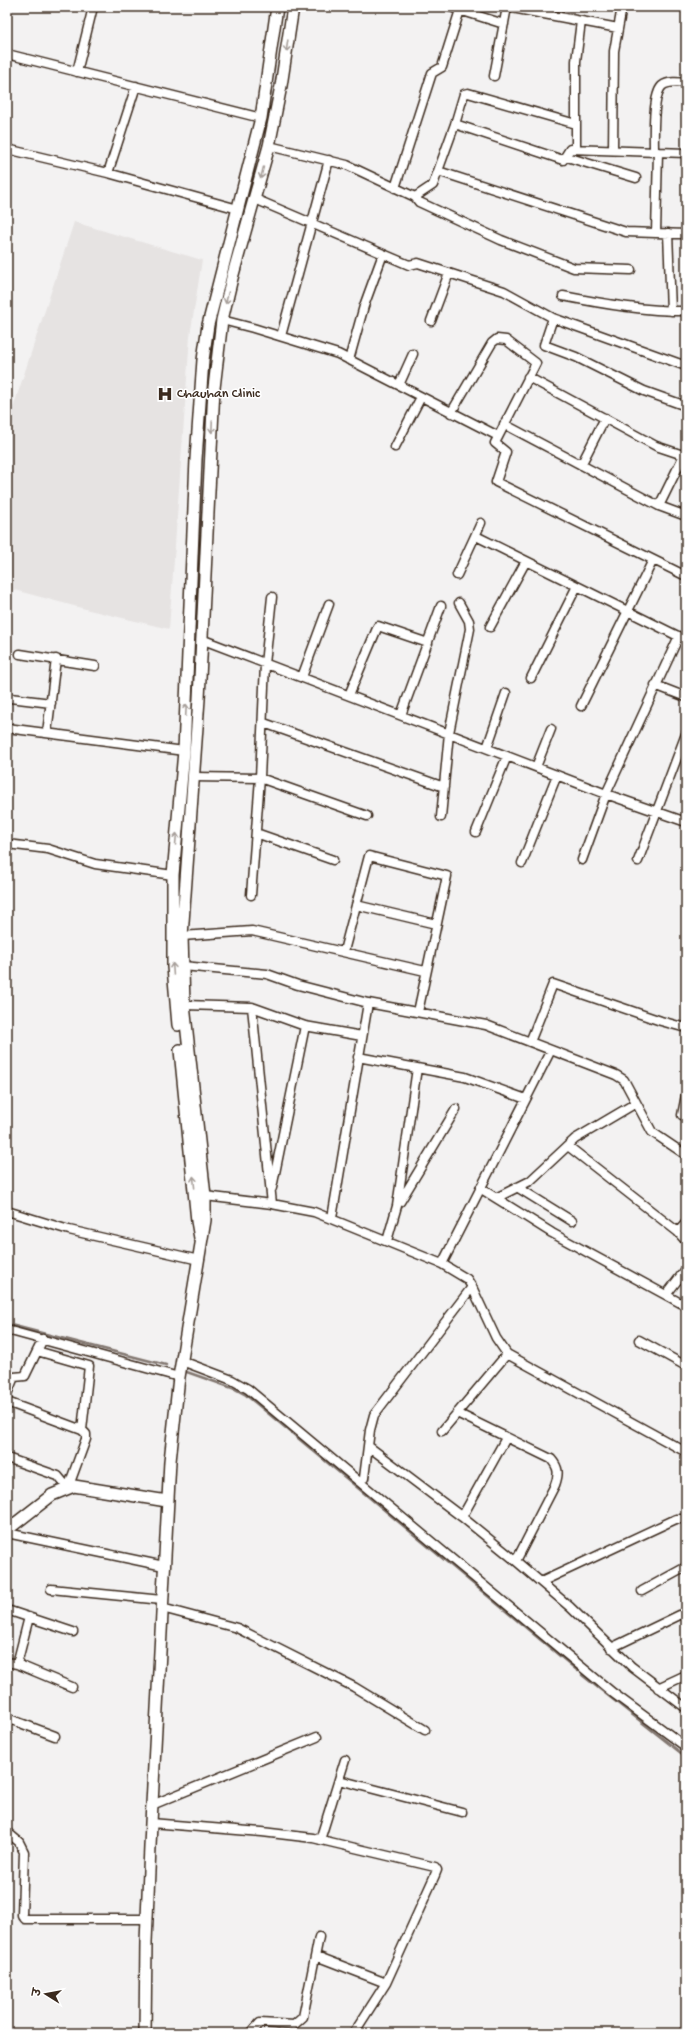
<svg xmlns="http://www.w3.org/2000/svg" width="693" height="2040" font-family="'Gochi Hand','Playpen Sans Deva',sans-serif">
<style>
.built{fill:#e6e3e2}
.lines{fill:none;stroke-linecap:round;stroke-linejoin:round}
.stream{stroke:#827770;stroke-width:2.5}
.street-casing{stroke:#3b2a1e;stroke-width:11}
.secondary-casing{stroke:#3b2a1e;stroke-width:14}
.street{stroke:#fff;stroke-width:8}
.secondary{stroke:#fff;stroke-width:11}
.oneway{stroke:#a79f9a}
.labels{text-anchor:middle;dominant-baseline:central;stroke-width:3;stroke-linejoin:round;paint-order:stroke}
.poi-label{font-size:14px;fill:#3b2a1e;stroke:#fff;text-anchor:start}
</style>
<rect width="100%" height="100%" fill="#f3f2f2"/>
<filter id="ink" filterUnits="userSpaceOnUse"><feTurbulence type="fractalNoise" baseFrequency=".025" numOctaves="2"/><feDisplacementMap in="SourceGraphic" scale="8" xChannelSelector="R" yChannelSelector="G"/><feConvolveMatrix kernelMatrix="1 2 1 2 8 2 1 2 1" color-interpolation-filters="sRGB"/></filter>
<g filter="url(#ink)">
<path class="built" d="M 74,222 L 202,260 L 190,336 L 169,629 L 89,610 L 7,588 L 7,416 L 10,417 Z"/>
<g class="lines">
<path class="stream" d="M 7,1324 L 166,1365
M 184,1371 L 235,1389 L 246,1395 L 578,1671
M 582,1675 L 686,1757"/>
<defs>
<path id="street" d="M 450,7 L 504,24
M 507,7 L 618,28
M 7,54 L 261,118
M 77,72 L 93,7
M 494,76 L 507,7
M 455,124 L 464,94 L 468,93 L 576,124
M 269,146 L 347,165 L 415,197 L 433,185 L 438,171 L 626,232 L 686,234
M 7,149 L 108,173 L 238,209
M 576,149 L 576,61 L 581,21
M 613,150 L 614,51 L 622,7
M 654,151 C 654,137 652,96 662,86 C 668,81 678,82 686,83
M 567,157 L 636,178
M 438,171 L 455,124 L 563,160 L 570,149 L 686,153
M 108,173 L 136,86
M 395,188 L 432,73 L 442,67 L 460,10
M 415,197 L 419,202 L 501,240 L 574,268 L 631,270
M 255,199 L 409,265 L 418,263 L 504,291 L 553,318 L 686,366
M 656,233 L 658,152
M 668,233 L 671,311
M 563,296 C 604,304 644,311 686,311
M 553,318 L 544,345 L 576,357 L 644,391 L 686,406
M 222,320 L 253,328 L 338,354 L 498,436
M 431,321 L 449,273
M 281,336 L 329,160
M 349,360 L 364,306 L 383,254
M 528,377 L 656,446 L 686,456
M 399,385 L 413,354
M 451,413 L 492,343 L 497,339 L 506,340 L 536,363 L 495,443 L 506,452 L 496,482 L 686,576
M 504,424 L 659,506 L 686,516
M 395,447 L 421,397
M 581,465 L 605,418
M 659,506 L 684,455
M 476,536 L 686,640
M 457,575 L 481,523
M 490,627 L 526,561
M 201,639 L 606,794 L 686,822
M 20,654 L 95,666
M 302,677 L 329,604
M 531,678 L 577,586
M 655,685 L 686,697
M 349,695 L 378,626 L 428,643
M 10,698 L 51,703
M 581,706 L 653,560
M 401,715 L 441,606
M 264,723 L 444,787
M 7,728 L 184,751
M 47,733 L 56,659
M 487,748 L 506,693
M 536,767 L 551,729
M 194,777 L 260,778 L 367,816
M 441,817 L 449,733 L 470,629 L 469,621 L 459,603
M 476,832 L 507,756
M 256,833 L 333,860
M 7,844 L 48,849 L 95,864 L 173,875
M 582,860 L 606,794 L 679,636
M 638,861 L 686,734
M 522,863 L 557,775
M 251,895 L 260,778 L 265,664 L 272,597
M 356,905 L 436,924
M 182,936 L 252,931 L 425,971
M 344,951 L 369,856 L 447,876 L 418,1012
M 183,966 L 267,974 L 298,985 L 368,1003 L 486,1025 L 616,1075 L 624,1080 L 652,1132 L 686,1155
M 184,1005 L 252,1007 L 305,1026 L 362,1036
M 252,1007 L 272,1204
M 530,1042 L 553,984 L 661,1021 L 686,1028
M 358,1057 L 465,1077 L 526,1099
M 682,1115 L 686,1095
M 568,1146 L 678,1232 L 686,1241
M 517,1187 L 572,1221
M 272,1188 L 305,1026
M 480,1188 L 496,1198 L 530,1181 L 575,1139 L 636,1103
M 205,1196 L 272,1204 L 314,1212 L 442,1264 L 467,1279 L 472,1287 L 496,1338 L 507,1354 L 686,1452
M 496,1198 L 552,1233 L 686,1306
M 400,1202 L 456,1109
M 7,1211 L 69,1230 L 199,1260
M 332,1218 L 368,1003
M 678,1232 L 686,1223
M 387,1241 L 397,1206 L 417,1068
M 442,1264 L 551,1050
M 472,1287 L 374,1415 L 370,1430 L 368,1446 L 462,1517 L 516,1561 L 570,1607 L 632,1667 L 686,1708
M 666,1295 L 686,1269
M 7,1330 L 179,1377
M 639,1340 L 686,1366
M 37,1351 L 89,1366 L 82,1430
M 182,1361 L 232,1380 L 248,1389 L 613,1693 L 686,1747
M 7,1394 L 14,1377 L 25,1376 L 43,1339
M 7,1402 L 82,1430 L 86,1434 L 86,1439 L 68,1488 L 58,1476 L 7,1458
M 457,1413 L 551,1459 C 559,1468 559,1474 555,1485 L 516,1561
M 442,1431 L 507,1354
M 364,1478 L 368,1446
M 462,1517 L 506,1438
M 7,1533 L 164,1566
M 541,1582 L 676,1519 L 686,1519
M 51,1589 L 162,1600
M 642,1591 L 686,1567
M 162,1608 L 237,1628 L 354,1687 L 425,1730
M 7,1610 L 73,1632
M 611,1648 L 686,1612
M 7,1662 L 17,1664 L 29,1617
M 17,1664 L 72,1687
M 658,1688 L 686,1675
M 7,1718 L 55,1736
M 339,1780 L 462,1812
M 152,1805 L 317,1737
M 151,1823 L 262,1832 L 313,1838 L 435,1867 L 437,1870 L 435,1875 L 386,1983
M 7,1832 L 19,1842 L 24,1852 L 22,1915 L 25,1919 L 147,1919
M 320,1840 L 345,1760
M 316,1956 L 386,1983 L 354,2033
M 251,2033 L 260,2023 L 294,2025 L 303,2017 L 319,1937"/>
<path id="secondary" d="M 178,1025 L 173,967 L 173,875 L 184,751 L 196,459 L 203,360 L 208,325 L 261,118 L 277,7
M 180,1050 L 197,1221 L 200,1238
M 7,1530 L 52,1495 L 74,1486 L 167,1501
M 145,2033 L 146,1942 L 151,1823 L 170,1461 L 179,1377 L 205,1220 L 205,1196 L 184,1005 L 182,936 L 199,699 L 214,388 L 222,320 L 232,278 L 269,146 L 281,86 L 293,7"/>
</defs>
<use href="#street" class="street-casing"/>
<use href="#secondary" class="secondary-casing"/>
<use href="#street" class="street"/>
<use href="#secondary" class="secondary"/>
</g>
<defs><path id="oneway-shaft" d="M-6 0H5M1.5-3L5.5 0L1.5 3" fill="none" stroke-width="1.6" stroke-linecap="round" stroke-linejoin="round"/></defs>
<g class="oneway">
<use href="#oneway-shaft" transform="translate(287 46) rotate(98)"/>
<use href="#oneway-shaft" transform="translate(262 173) rotate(104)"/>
<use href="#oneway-shaft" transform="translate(227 298) rotate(103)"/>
<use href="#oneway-shaft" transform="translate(212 427) rotate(92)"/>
<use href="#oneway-shaft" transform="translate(186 710) rotate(-87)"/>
<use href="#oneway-shaft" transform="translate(176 839) rotate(-85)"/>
<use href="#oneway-shaft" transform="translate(173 969) rotate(-94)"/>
<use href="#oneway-shaft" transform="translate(194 1182) rotate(-96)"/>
</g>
</g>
<defs>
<symbol id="hospital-bare" viewBox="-9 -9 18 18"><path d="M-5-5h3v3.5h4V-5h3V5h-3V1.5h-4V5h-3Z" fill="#3b2a1e" stroke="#fff" stroke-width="2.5" paint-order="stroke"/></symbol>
</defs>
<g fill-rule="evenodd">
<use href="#hospital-bare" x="154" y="383" width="22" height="22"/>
</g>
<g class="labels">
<g class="poi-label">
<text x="177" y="394">Chauhan Clinic</text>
</g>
</g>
<rect width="693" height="2040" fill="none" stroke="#fff" stroke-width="24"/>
<rect x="12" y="12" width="669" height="2016" fill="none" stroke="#3b2a1e" stroke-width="1.5" filter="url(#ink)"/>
<g transform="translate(46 1994) rotate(281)" stroke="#ffffff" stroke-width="3" paint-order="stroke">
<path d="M0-3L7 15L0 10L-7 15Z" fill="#3b2a1e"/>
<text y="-6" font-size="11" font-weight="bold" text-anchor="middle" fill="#3b2a1e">उ</text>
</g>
</svg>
